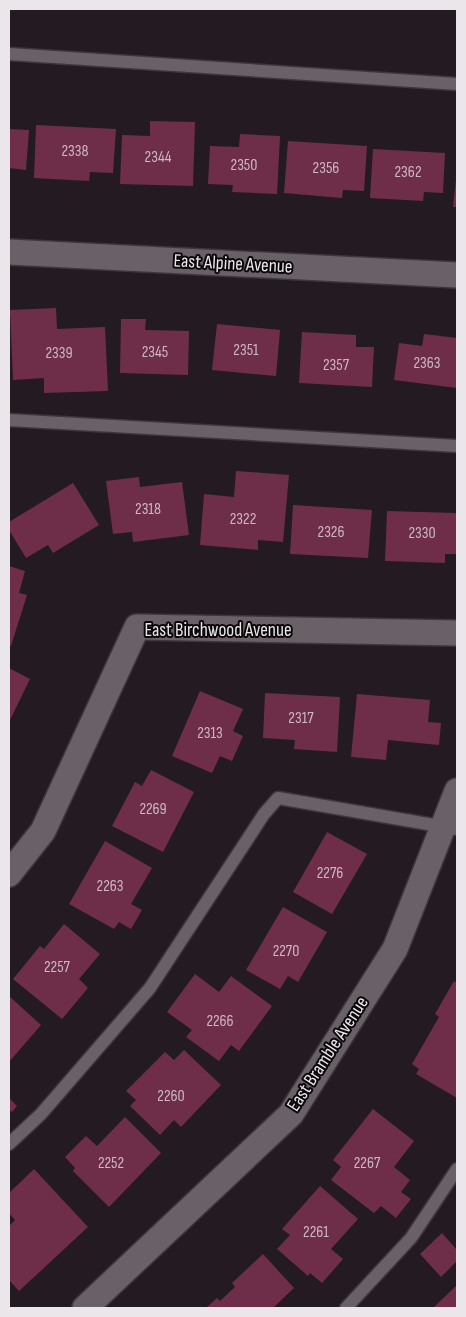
<svg xmlns="http://www.w3.org/2000/svg" width="466" height="1317" font-family="'Sofia Sans Condensed',sans-serif">
<style>
.building{fill:#6e2e49}
.lines{fill:none;stroke-linecap:round;stroke-linejoin:round}
.lane-casing{stroke:#3d373b;stroke-width:15}
.street-casing{stroke:#3d373b;stroke-width:28}
.lane{stroke:#6a6067;stroke-width:12}
.street{stroke:#6a6067;stroke-width:25}
.labels{text-anchor:middle;dominant-baseline:central;stroke-width:4;stroke-linejoin:round;paint-order:stroke}
.number-label{font-size:16px;fill:#ccb8c2}
.street-label{font-size:19px;fill:#ebe6ea;stroke:#0a0709}
</style>
<rect width="100%" height="100%" fill="#231b21"/>
<path class="building" d="M 150,121 L 195,122 L 193,186 L 120,184 L 122,135 L 150,136 Z
M 36,125 L 116,129 L 113,173 L 90,172 L 89,181 L 34,178 Z
M 9,129 L 29,130 L 26,170 L 9,168 Z
M 240,134 L 280,136 L 277,194 L 232,192 L 233,185 L 208,184 L 210,146 L 239,147 Z
M 288,141 L 367,146 L 364,191 L 343,190 L 342,198 L 284,193 Z
M 373,149 L 445,153 L 443,193 L 424,192 L 423,201 L 370,198 Z
M 456,179 L 457,179 L 457,207 L 453,207 Z
M 56,308 L 57,329 L 105,327 L 108,391 L 44,393 L 44,378 L 13,380 L 10,310 Z
M 121,319 L 146,319 L 145,330 L 189,331 L 188,375 L 120,373 Z
M 217,324 L 280,330 L 276,376 L 212,370 Z
M 302,332 L 356,335 L 356,347 L 374,347 L 372,387 L 299,383 Z
M 424,334 L 457,338 L 457,388 L 394,380 L 399,343 L 422,346 Z
M 236,471 L 289,475 L 283,542 L 258,540 L 258,550 L 200,545 L 204,494 L 234,497 Z
M 139,477 L 140,487 L 182,482 L 189,535 L 133,542 L 132,532 L 113,534 L 106,481 Z
M 73,483 L 99,525 L 53,553 L 48,545 L 26,558 L 9,530 L 9,522 Z
M 293,505 L 372,510 L 368,558 L 290,554 Z
M 387,511 L 457,513 L 457,554 L 445,554 L 445,563 L 385,561 Z
M 9,566 L 25,571 L 19,593 L 27,595 L 11,646 L 9,645 Z
M 9,668 L 30,679 L 9,722 Z
M 200,691 L 243,709 L 233,731 L 243,736 L 232,761 L 220,756 L 212,773 L 172,756 Z
M 265,693 L 340,697 L 337,752 L 294,749 L 295,740 L 263,738 Z
M 357,694 L 430,700 L 428,722 L 441,723 L 439,745 L 388,740 L 386,760 L 351,757 Z
M 151,770 L 194,792 L 163,852 L 112,826 L 135,782 L 142,786 Z
M 327,832 L 367,854 L 332,914 L 293,892 Z
M 105,841 L 152,868 L 131,904 L 142,910 L 131,929 L 119,922 L 114,929 L 69,904 Z
M 283,907 L 327,932 L 298,982 L 288,976 L 280,989 L 246,970 Z
M 64,924 L 100,954 L 79,979 L 88,988 L 62,1019 L 13,979 L 40,946 L 44,949 Z
M 195,974 L 219,992 L 231,976 L 272,1006 L 239,1051 L 231,1045 L 219,1061 L 186,1037 L 192,1030 L 167,1012 Z
M 454,981 L 457,983 L 457,1098 L 416,1074 L 419,1069 L 412,1064 L 439,1017 L 435,1014 Z
M 9,996 L 41,1025 L 9,1062 Z
M 184,1050 L 221,1085 L 181,1127 L 174,1120 L 160,1135 L 130,1106 L 136,1100 L 126,1091 L 165,1052 L 174,1060 Z
M 9,1098 L 17,1106 L 12,1112 L 9,1109 Z
M 373,1109 L 414,1141 L 394,1167 L 410,1180 L 401,1192 L 411,1199 L 396,1218 L 381,1206 L 374,1213 L 331,1180 L 341,1167 L 333,1160 Z
M 125,1117 L 161,1153 L 109,1207 L 73,1171 L 75,1168 L 65,1157 L 86,1136 L 97,1146 Z
M 34,1169 L 88,1227 L 19,1291 L 9,1280 L 9,1226 L 15,1220 L 9,1213 L 9,1193 Z
M 320,1186 L 358,1219 L 331,1249 L 343,1259 L 322,1283 L 310,1273 L 308,1276 L 277,1249 L 290,1235 L 282,1229 Z
M 442,1233 L 457,1250 L 457,1261 L 441,1277 L 420,1254 Z
M 263,1254 L 294,1288 L 274,1307 L 276,1308 L 206,1308 L 217,1298 L 220,1301 L 235,1287 L 232,1283 Z
M 457,1285 L 457,1308 L 433,1308 Z"/>
<g class="lines">
<defs>
<path id="lane" d="M 9,54 L 457,84
M 9,420 L 457,446
M 9,1144 L 41,1114 L 150,988 L 264,814 L 278,798 L 457,829
M 346,1308 L 411,1238 L 457,1169"/>
<path id="street" d="M 9,252 L 457,275
M 9,874 L 43,831 L 137,627 L 457,633
M 85,1308 L 291,1114 L 395,949 L 457,791"/>
</defs>
<use href="#lane" class="lane-casing"/>
<use href="#street" class="street-casing"/>
<use href="#lane" class="lane"/>
<use href="#street" class="street"/>
</g>
<g class="labels">
<g class="number-label">
<text x="75" y="151">2338</text>
<text x="158" y="157">2344</text>
<text x="244" y="165">2350</text>
<text x="326" y="168">2356</text>
<text x="408" y="172">2362</text>
<text x="246" y="350">2351</text>
<text x="155" y="352">2345</text>
<text x="59" y="353">2339</text>
<text x="427" y="363">2363</text>
<text x="336" y="365">2357</text>
<text x="148" y="509">2318</text>
<text x="243" y="519">2322</text>
<text x="331" y="532">2326</text>
<text x="422" y="533">2330</text>
<text x="301" y="718">2317</text>
<text x="210" y="733">2313</text>
<text x="153" y="809">2269</text>
<text x="330" y="873">2276</text>
<text x="110" y="886">2263</text>
<text x="286" y="951">2270</text>
<text x="57" y="967">2257</text>
<text x="220" y="1021">2266</text>
<text x="171" y="1096">2260</text>
<text x="111" y="1163">2252</text>
<text x="367" y="1163">2267</text>
<text x="316" y="1232">2261</text>
</g>
<g class="street-label">
<text transform="translate(233 264) rotate(3)">East Alpine Avenue</text>
<text x="218" y="630">East Birchwood Avenue</text>
<text transform="translate(328 1054) rotate(-57)">East Bramble Avenue</text>
</g>
</g>
<rect width="466" height="1317" fill="none" stroke="#ebe6ea" stroke-width="20"/>
</svg>
